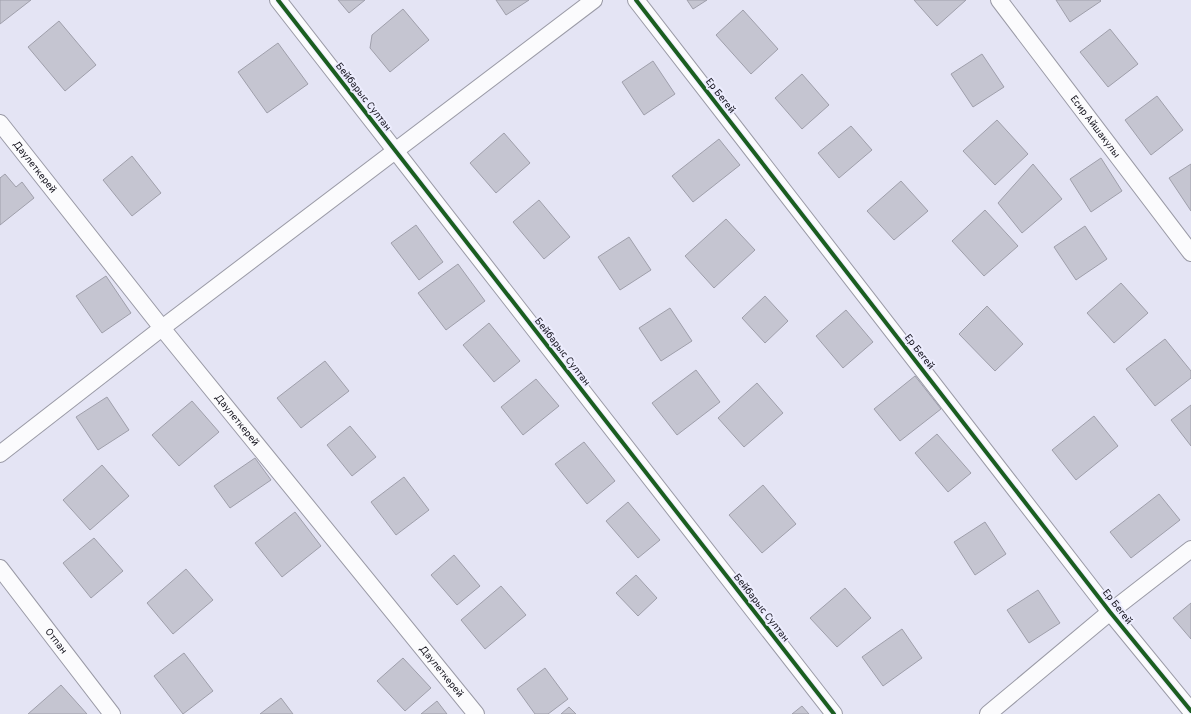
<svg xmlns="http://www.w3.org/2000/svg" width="1191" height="714" font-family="Overpass,sans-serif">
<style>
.building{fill:#c5c5d1;stroke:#9f9fab}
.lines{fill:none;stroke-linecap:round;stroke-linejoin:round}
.street-casing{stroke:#9a9aa6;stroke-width:18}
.street{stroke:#fbfbfd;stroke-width:16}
.cycleway-casing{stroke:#ececfd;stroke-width:6}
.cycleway{stroke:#1b5e20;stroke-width:4}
.labels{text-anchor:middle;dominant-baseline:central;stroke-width:4;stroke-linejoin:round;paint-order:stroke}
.street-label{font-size:10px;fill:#16151f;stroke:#ececfd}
</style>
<rect width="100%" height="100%" fill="#e4e4f4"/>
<path class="building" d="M 0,0 L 31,0 L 0,24 Z
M 338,0 L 365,0 L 349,13 Z
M 496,0 L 529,0 L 506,15 Z
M 687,0 L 707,0 L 693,9 Z
M 914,0 L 966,0 L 937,26 Z
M 1056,0 L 1100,0 L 1101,1 L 1070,22 Z
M 403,9 L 429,40 L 390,72 L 370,48 L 372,35 Z
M 743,10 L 778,49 L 751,74 L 716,35 Z
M 59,21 L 96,65 L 65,91 L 28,47 Z
M 1110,29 L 1138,64 L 1108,87 L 1080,52 Z
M 278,43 L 308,84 L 267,113 L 238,72 Z
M 982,54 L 1004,87 L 973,107 L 951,74 Z
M 653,61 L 675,94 L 644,115 L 622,82 Z
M 802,74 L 829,105 L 802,129 L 775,98 Z
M 1157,96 L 1183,130 L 1151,155 L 1125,120 Z
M 997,120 L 1028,154 L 995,185 L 963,151 Z
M 851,126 L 872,150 L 839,178 L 818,153 Z
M 504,133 L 530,163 L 496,193 L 470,163 Z
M 719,139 L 740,165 L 693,202 L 672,176 Z
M 132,156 L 161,193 L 132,216 L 103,180 Z
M 1101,158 L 1122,191 L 1091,212 L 1070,179 Z
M 1033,164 L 1062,199 L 1022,233 L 998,203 Z
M 1191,164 L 1191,211 L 1169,178 Z
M 5,174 L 16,187 L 22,182 L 34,198 L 0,225 L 0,178 Z
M 901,181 L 928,211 L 894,240 L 867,211 Z
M 539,200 L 570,237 L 544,259 L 513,222 Z
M 985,210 L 1018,246 L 984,276 L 952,241 Z
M 726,219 L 755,250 L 714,288 L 685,256 Z
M 416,225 L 443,262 L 419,280 L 391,243 Z
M 1085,226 L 1107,259 L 1076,280 L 1054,247 Z
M 629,237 L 651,270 L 620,290 L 598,257 Z
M 458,264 L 485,301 L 446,330 L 418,293 Z
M 106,276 L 131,313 L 102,333 L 76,296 Z
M 1121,283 L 1148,313 L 1114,343 L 1087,313 Z
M 765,296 L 788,321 L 765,343 L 742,318 Z
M 987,306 L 1023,344 L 995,371 L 959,334 Z
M 670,308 L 692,341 L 661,361 L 639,328 Z
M 846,310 L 873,342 L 843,368 L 816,336 Z
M 489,323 L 520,361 L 494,382 L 463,345 Z
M 1165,339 L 1191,371 L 1191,378 L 1155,406 L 1126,369 Z
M 325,361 L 349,391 L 301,428 L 277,398 Z
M 696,370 L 720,402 L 677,435 L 652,403 Z
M 915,376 L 941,409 L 900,441 L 874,409 Z
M 536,379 L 559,406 L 523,435 L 501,407 Z
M 757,383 L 783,413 L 744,447 L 718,418 Z
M 107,397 L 129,430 L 98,450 L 76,417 Z
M 192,401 L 219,432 L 179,466 L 152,435 Z
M 1191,405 L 1191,446 L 1171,420 Z
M 1094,416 L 1118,446 L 1076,480 L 1052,450 Z
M 350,426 L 376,457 L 352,476 L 327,445 Z
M 937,434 L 971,473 L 948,492 L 915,453 Z
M 584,442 L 615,481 L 587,504 L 555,464 Z
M 255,458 L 271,480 L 230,508 L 214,486 Z
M 102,465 L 129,496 L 90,530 L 63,500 Z
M 404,477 L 429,510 L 396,535 L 371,502 Z
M 763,485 L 796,524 L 762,553 L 729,515 Z
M 1159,494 L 1180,520 L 1131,558 L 1110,532 Z
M 628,502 L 660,540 L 638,558 L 606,521 Z
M 295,512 L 321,546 L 282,577 L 255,543 Z
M 985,522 L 1006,554 L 975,575 L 954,542 Z
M 94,538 L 123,571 L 91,598 L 63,563 Z
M 454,555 L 480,586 L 457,605 L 431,575 Z
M 186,569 L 213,600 L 173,634 L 147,603 Z
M 636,575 L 657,598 L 638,616 L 616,593 Z
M 501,586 L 526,615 L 485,649 L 461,620 Z
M 845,588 L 871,618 L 837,647 L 810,618 Z
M 1038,590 L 1060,623 L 1029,643 L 1007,610 Z
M 1191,603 L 1191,639 L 1173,618 Z
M 902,629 L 922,658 L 883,686 L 862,657 Z
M 184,653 L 213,691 L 183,714 L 154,676 Z
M 403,658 L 431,688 L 405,711 L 377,681 Z
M 545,668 L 568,699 L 548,714 L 535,714 L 517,689 Z
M 61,685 L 87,714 L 28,714 Z
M 281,698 L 293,714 L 260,714 Z
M 437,701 L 447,714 L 421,714 Z
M 802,706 L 809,714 L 792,714 Z
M 569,707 L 576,714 L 561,714 Z"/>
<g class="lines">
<defs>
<g id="street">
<path d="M 278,0 L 834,714"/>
<path d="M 636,0 L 1110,612 L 1191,711"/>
<path id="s1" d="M 999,0 L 1191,253"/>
<path id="s2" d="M 0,123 L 162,328 L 476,714"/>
<path d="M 0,454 L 162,328 L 594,0"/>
<path id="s3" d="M 0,568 L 112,714"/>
<path d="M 988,714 L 1110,612 L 1191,549"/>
</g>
</defs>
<use href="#street" class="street-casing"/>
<use href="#street" class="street"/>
<defs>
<path id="cycleway" d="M 278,0 L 834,714
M 636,0 L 1110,612 L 1191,711"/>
</defs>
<use href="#cycleway" class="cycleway-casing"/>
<use href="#cycleway" class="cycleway"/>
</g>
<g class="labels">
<g class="street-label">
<text transform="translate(720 96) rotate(52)">Ер Бегей</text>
<text transform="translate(363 97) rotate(52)">Бейбарыс Султан</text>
<text stroke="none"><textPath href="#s1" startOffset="159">Есир Айшакулы</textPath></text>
<text stroke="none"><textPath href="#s2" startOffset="56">Даулеткерей</textPath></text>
<text transform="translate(562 352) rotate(52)">Бейбарыс Султан</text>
<text transform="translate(919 352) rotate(52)">Ер Бегей</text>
<text stroke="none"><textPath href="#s2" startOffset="380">Даулеткерей</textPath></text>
<text transform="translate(1117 607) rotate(52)">Ер Бегей</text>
<text transform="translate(761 608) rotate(52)">Бейбарыс Султан</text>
<text stroke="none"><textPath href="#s3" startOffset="92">Отпан</textPath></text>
<text stroke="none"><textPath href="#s2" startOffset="704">Даулеткерей</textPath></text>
</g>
</g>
</svg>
